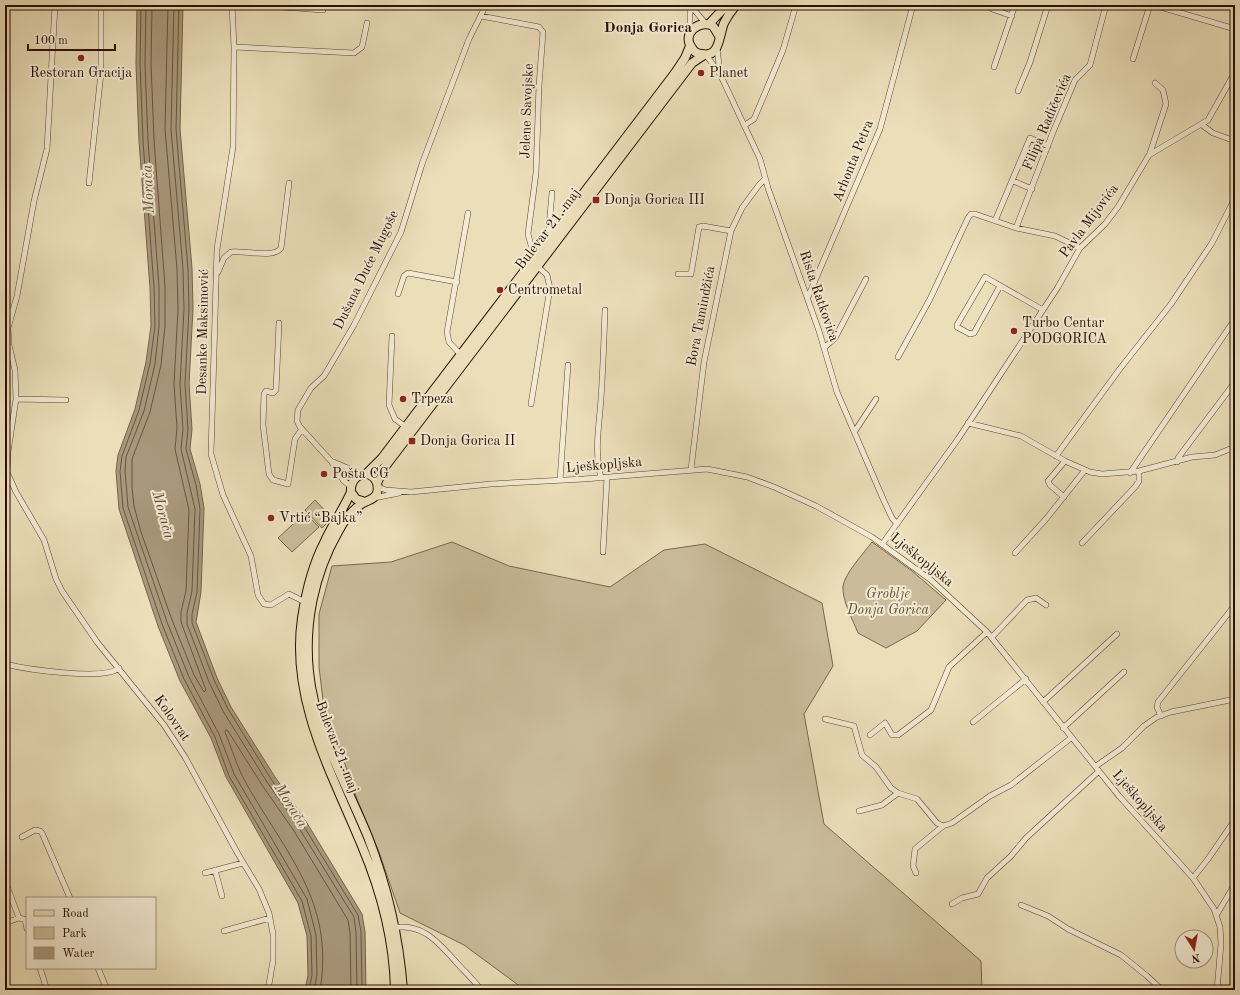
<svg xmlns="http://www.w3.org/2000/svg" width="1240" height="995" font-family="'Old Standard TT',serif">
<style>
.green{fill:#cabc9a;stroke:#7a664d}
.water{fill:#a9987b;stroke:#76614a}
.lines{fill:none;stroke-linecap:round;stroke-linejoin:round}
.shore{stroke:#6a543e;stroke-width:1}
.street-casing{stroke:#5a432e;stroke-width:6}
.primary-casing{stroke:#2a0f00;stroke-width:10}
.street{stroke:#f2ead2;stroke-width:5}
.primary{stroke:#ebdfba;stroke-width:8}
.poi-dot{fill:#8f2418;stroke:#f2ead2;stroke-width:1.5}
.labels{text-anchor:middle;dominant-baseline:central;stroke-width:4;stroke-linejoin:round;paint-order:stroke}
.poi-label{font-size:14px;fill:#2a0f00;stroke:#f2ead2;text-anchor:start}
.street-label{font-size:14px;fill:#2a0f00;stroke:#f2ead2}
.park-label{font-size:14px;font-style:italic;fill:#624c36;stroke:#f2ead2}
.neighbourhood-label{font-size:15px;font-weight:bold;fill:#2a0f00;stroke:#f2ead2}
.water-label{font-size:15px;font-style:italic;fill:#634d37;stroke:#f2ead2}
</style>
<rect width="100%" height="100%" fill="#ebdfba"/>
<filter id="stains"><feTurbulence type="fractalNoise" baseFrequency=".005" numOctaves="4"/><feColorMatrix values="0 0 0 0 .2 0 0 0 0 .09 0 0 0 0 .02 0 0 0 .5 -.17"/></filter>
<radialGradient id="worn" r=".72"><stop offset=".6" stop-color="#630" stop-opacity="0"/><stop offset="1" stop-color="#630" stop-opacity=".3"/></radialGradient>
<path class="green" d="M 315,500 L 332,518 L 322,528 L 305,510 Z
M 305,513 L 319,527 L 292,552 L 278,538 Z
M 452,542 L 509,566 L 610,587 L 664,550 L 705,544 L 822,603 L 833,666 L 804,714 L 824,824 L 981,961 L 982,990 L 525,990 L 464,945 L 400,913 L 379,852 L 357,799 L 323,700 L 319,667 L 319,614 L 332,566 L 391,562 Z
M 872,542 L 912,571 L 946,600 L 917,631 L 886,648 L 858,633 C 853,620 842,601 843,586 C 845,573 864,553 872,542 Z"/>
<path class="water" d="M 137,5 L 183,5 L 180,129 L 192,268 L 193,309 L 189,384 L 192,429 L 190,449 L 200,484 L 204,508 L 201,592 L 196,622 L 217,678 L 231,707 L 275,777 L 307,823 L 362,914 L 365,932 L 366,990 L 305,990 L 308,975 L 307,936 L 298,903 L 226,777 L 211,738 L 180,681 L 158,626 L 119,509 L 116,471 L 118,455 L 135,409 L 146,362 L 151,326 L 150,288 L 139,141 L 136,64 Z"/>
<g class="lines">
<path class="shore" d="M 141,5 L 140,64 L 143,141 L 154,287 L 155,326 L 150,363 L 139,410 L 122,456 L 120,471 L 123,508 L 162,624 L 184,679 L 215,737 L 229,776 L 302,901 L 311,936 L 312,975 L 309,990
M 146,5 L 145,64 L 148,141 L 159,287 L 159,326 L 155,364 L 144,411 L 126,457 L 125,471 L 128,507 L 167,622 L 189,677 L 219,734 L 234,774 L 307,899 L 316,935 L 317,975 L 314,990
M 152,5 L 151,64 L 154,140 L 165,287 L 165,326 L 161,365 L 150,412 L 132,459 L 132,488 L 134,506 L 141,532 L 172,620 L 194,675 L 204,692 L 206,690 L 181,622 L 181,612 L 186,591 L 189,510 L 175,449 L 177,428 L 174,384 L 178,309 L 177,269 L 165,129 L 168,5
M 174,5 L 171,129 L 183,269 L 184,309 L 180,384 L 183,429 L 181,449 L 195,509 L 192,591 L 187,613 L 187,624 L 209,682 L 223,711 L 267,782 L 299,828 L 354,917 L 356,932 L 357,990
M 179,5 L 176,129 L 188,269 L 189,309 L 185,384 L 188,429 L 186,449 L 196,485 L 200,509 L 197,592 L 192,614 L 192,623 L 214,680 L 228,709 L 271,779 L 303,825 L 358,915 L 361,932 L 362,990
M 320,990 C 335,902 286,854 246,783 C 237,767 232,749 225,732 L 226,730 L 228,731 L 262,785 L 294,831 L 348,920 L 350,933 L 351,990"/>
<defs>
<path id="street" d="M 55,5 L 47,149 L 34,201 L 17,296 L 8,328 L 9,345 L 15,370 L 16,399 L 8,452 L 7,472 L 16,492 L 44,540 L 56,579 L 62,591 L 97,642 L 164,725 L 185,757 L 238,854 L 259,889 L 269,913 L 273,934 L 273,961 L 268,990
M 232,5 L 234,47 L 233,147 L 217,249 L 211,454 L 223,495 L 251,556 L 258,595 L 264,604 L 271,605 L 289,594 L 305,602
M 256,5 L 323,10
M 690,5 L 690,32
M 690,5 L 706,24
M 990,5 L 992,9 L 1012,16
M 1154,5 L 1235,29
M 481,16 L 539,27 L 543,32 L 539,86 L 536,173 L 528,234 L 531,245 L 539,252
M 234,47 L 354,53 L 362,47 L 367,23
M 717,48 L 720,74
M 706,55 L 720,74 L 760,159 L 768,188 L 819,331 L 837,392 L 884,501 L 892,518 L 897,524
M 1133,59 L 1150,5
M 994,67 L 1015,5
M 1018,91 L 1030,62 L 1048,5
M 745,125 L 754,119 L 768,86 L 783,50 L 796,5
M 1202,125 L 1213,133 L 1235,141
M 1150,153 L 1166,104 L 1163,90 L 1155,83
M 1013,181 L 1032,189
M 89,183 L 101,73 L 101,5
M 995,221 L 1030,138 L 1048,146
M 1016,228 L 1053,132 L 1075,80 L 1090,65 L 1106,5
M 552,235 L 549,227 L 552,193
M 218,272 L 224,258 L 231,252 C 243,250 274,259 281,248 L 289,183
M 678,274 L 691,274 L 699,227 L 703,226 L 731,231
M 1000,286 L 974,333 L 970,334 L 957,327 L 957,325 L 985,277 L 1043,310
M 398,294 L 404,276 L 408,273 L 457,282
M 808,297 L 880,129 L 913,5
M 5,309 L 12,312
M 279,323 L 276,390 L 273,393 L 266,391 L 264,394 L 263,425 L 269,474 L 273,480 L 288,484 L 295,439 L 302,429
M 392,336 L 389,405 L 395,419 L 406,427
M 824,348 L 835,338 L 866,279
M 461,355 L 449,342 L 447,332 L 468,213
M 898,357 L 930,299 L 968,218 L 971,214 L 975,214 L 1016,228 L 1055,236 L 1080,248
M 16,399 L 66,400
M 531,404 L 550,288 L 547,275 L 537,266
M 968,423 L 1021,436 L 1065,461 L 1090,472 L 1102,474 L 1139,471 L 1192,457 L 1215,455 L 1235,447
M 855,431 L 876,399
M 1056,456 L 1119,370 L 1171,304 L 1212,243 L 1235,198
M 331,461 L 362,474
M 1177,462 L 1178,458 L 1235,382
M 691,469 L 704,362 L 731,231 L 742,208 L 759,185 L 765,179
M 1130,473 L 1235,319
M 601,478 C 594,449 599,428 601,399 C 603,369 604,339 605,310
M 560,480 L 568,365
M 350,486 L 343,480 L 331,461 L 300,427 L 297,421 L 298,410 L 311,388 L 324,376 L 354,325 L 401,232 L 422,164 L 469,39 L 486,5
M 378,487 L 386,490 L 411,492 L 491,484 L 584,479 L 707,469 L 747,477 L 774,487 L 816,506 L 872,537 L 931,580 L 987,632 L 1119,796 L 1193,878 L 1214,909 L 1220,927 L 1221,944 L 1217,990
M 1064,497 L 1050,485 L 1048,481 L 1065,461
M 374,498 L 399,493
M 883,543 L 958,439 L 1058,287 L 1080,248 L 1105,224 L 1118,207 L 1149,155 L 1208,120 L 1235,72
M 1082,543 L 1135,487 L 1139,481 L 1139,471
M 603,552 L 607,477
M 1015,553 L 1046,519 L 1085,470
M 992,637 L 1027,600 L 1036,598 L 1046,605
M 5,664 C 25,669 104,681 119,668
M 1043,702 L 1117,634
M 1161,716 L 1157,707 L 1158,702 L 1235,605
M 825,719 L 854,726 L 862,755 L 876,767 L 891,788 L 898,793 L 917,799 L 937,823 L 943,826 L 952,823 L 990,796 L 1011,785 L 1071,738
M 973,722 L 1026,679
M 1063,728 L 1124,672
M 870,735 L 885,723 L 892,735 L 898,735 L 931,710 L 949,667 L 987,632
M 1096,766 L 1122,748 L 1144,726 L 1157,717 L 1171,712 L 1235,699
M 859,811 L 882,805 L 898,793
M 22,837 L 35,830 L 40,831 L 42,833 L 70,898
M 215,870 L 222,896
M 205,873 L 243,863
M 916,873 L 913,866 L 915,849 L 943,826
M 1193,878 L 1208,859 L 1232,824
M 5,881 L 19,918
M 952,904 L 962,898 L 978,894 L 987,878 L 1011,856 L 1026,838 L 1099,771
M 1021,905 L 1048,916 L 1068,929 L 1121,955 L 1147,976 L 1162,990
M 1217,914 L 1235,884
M 25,920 L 27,929
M 5,923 L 19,918 L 27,920
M 392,928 C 422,922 438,942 456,962 C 464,971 474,980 481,990
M 224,931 L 270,918
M 40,968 L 47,990
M 98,968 L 107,990"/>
<path id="primary" d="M 709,24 L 727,5
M 719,36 L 713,26 C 699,19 681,34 692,48 C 694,52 698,54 702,54 C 720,58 719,35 724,23 C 727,17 731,11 736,5
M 366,474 L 382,458 L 675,73 L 685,58 L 690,46
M 377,483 L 384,468 L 692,63 L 704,55
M 351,492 C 343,510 332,525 324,543 C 312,566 306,592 302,618 C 290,700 332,773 362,846 C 381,891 394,941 395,990
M 365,502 L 356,499 L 351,492 C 349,474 371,467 377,483 C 378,487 378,492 376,495 C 373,500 368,500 363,503 C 352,510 344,520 338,532 C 314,574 304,624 309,672 C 315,731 346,783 368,837 C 387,886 399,937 403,990"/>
</defs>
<use href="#street" class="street-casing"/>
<use href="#primary" class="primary-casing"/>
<use href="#street" class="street"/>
<use href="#primary" class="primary"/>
</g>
<g class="poi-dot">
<circle cx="81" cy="58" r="4"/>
<circle cx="701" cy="73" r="4"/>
<rect x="592" y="196" width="8" height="8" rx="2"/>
<circle cx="500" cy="290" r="4"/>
<circle cx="1014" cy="331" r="4"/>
<circle cx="403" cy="399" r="4"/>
<rect x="408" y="437" width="8" height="8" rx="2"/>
<circle cx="324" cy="474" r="4"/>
<circle cx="271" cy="518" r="4"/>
</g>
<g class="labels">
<g class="poi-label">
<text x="81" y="73" text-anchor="middle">Restoran Gracija</text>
<text x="709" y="73">Planet</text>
<text x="604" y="200">Donja Gorica III</text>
<text x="508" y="290">Centrometal</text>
<text x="1022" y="323">Turbo Centar<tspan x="1022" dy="16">PODGORICA</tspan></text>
<text x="411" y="399">Trpeza</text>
<text x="420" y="441">Donja Gorica II</text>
<text x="332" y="474">Pošta CG</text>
<text x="279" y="518">Vrtić “Bajka”</text>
</g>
<g class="street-label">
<text transform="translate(527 111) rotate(-88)">Jelene Savojske</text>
<text transform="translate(1047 122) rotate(-67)">Filipa Radičevića</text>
<text transform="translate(853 161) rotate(-68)">Arhonta Petra</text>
<text transform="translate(1089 221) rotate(-53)">Pavla Mijovića</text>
<text transform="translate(548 229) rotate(-53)">Bulevar 21. maj</text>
<text transform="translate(366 270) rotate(-64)">Dušana Duće Mugoše</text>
<text transform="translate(819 296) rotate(71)">Rista Ratkovića</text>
<text transform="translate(701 316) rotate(-79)">Bora Tamindžića</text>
<text transform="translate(203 332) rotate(-89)">Desanke Maksimović</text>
<text transform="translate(604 465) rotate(-5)">Lješkopljska</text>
<text transform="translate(922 560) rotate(39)">Lješkopljska</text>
<text transform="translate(172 718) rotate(55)">Kolovrat</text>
<text transform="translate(337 747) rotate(69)">Bulevar 21. maj</text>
<text transform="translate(1140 801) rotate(49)">Lješkopljska</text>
</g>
<g class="park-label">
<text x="888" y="594">Groblje<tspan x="888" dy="16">Donja Gorica</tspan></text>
</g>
<g class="neighbourhood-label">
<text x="648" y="28">Donja Gorica</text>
</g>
<g class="water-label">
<text transform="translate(149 189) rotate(-93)">Morača</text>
<text transform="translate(162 515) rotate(75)">Morača</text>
<text transform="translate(290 806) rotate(58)">Morača</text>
</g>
</g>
<rect width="1240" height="995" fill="none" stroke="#ebdfba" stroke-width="20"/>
<rect x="6" y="6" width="1228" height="983" fill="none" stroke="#2a0f00" stroke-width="2"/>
<rect x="10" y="10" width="1220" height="975" fill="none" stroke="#2a0f00"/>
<rect x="26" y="897" width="130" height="72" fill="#f2ead2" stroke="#a2927e"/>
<rect x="34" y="910" width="20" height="6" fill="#ebdfba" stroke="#a2927e"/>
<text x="62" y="917" font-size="12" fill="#2a0f00">Road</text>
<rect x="34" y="927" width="20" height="12" fill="#cabc9a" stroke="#a2927e"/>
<text x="62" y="937" font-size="12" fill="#2a0f00">Park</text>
<rect x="34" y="947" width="20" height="12" fill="#a9987b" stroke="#a2927e"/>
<text x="62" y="957" font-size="12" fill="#2a0f00">Water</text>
<g transform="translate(1194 949) rotate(169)"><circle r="19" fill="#f2ead2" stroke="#a2927e"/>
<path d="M0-3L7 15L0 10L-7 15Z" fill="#8f2418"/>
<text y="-6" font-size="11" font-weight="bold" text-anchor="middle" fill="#2a0f00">N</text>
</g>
<path d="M28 44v6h87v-6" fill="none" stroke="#2a0f00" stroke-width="2"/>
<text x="34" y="44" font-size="12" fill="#2a0f00" stroke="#f2ead2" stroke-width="3" paint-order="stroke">100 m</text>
<rect width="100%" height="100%" filter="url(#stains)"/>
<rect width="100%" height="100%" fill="url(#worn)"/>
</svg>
